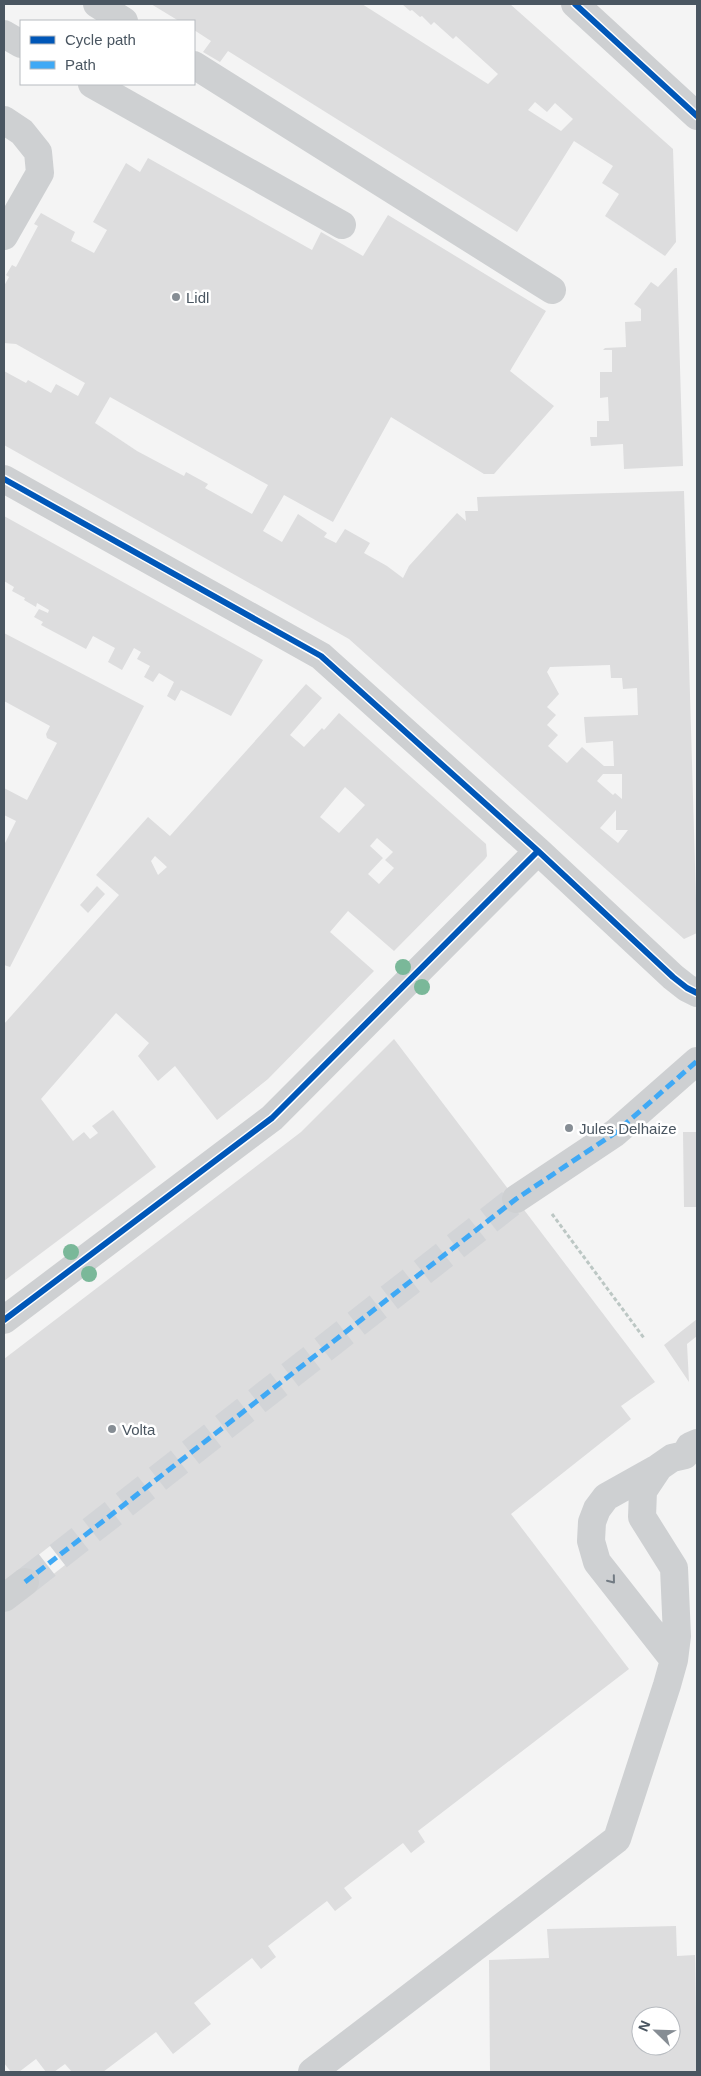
<svg xmlns="http://www.w3.org/2000/svg" width="701" height="2076" font-family="Arial,sans-serif">
<style>
.building{fill:#ddddde;fill-rule:evenodd}
.lines{fill:none;stroke-linecap:round;stroke-linejoin:round}
.minor-tunnel{stroke:#d2d4d7;stroke-width:28;stroke-dasharray:28 14;stroke-linecap:butt}
.path{stroke:#bcc7c4;stroke-width:3;stroke-dasharray:4 2.5;stroke-linecap:butt}
.minor{stroke:#ced0d2;stroke-width:28}
.quiet{stroke:#3fa9f5;stroke-width:5;stroke-dasharray:10 5;stroke-linecap:butt}
.cycleway-casing{stroke:#fff;stroke-width:9}
.cycleway{stroke:#0057b8;stroke-width:6}
.tree{fill:#7ab899}
.oneway{stroke:#727b83}
.poi-dot{fill:#868d94;stroke:#fff;stroke-width:2}
.labels{text-anchor:middle;dominant-baseline:central;stroke-width:5;stroke-linejoin:round;paint-order:stroke}
.poi-label{font-size:15px;fill:#4a5661;stroke:#fff;text-anchor:start}
</style>
<rect width="100%" height="100%" fill="#f4f4f4"/>
<path class="building" d="M 151,4 L 362,4 L 488,84 L 498,74 L 456,36 L 453,39 L 434,22 L 431,25 L 422,16 L 420,17 L 412,10 L 410,11 L 402,4 L 510,4 L 673,149 L 676,242 L 665,256 L 605,216 L 619,194 L 602,183 L 613,166 L 574,141 L 517,232 L 228,51 L 220,62 L 203,52 L 211,41 L 194,30 L 194,21 L 179,21 ZM 535,102 L 547,112 L 555,103 L 573,119 L 561,131 L 528,110 Z
M 148,158 L 312,250 L 321,232 L 363,256 L 388,215 L 546,311 L 510,371 L 554,406 L 494,474 L 484,474 L 391,417 L 333,522 L 284,495 L 263,531 L 282,542 L 298,514 L 327,533 L 324,537 L 336,543 L 345,529 L 370,543 L 364,553 L 387,566 L 403,578 L 409,566 L 457,513 L 466,521 L 465,511 L 478,511 L 477,497 L 684,491 L 697,933 L 684,939 L 349,639 L 4,445 L 4,371 L 26,383 L 28,380 L 51,393 L 56,384 L 78,396 L 85,383 L 16,344 L 4,343 L 4,286 L 9,277 L 6,275 L 12,265 L 16,267 L 38,226 L 34,224 L 41,213 L 75,232 L 71,241 L 94,253 L 107,230 L 93,222 L 126,163 L 140,172 ZM 110,397 L 268,485 L 252,514 L 205,488 L 208,484 L 186,472 L 184,476 L 137,451 L 95,423 ZM 610,665 L 611,678 L 622,678 L 623,689 L 637,688 L 638,715 L 584,717 L 586,743 L 613,741 L 614,766 L 604,766 L 582,747 L 567,763 L 548,746 L 558,735 L 547,725 L 556,715 L 547,707 L 559,694 L 547,672 L 550,667 ZM 603,774 L 622,774 L 622,799 L 615,793 L 613,795 L 597,781 ZM 616,810 L 616,830 L 628,830 L 618,843 L 600,828 Z
M 675,268 L 677,268 L 683,466 L 624,469 L 623,444 L 591,446 L 590,437 L 597,437 L 597,421 L 609,421 L 608,397 L 600,398 L 600,372 L 612,372 L 612,350 L 603,350 L 605,348 L 626,347 L 625,322 L 641,321 L 641,309 L 634,304 L 651,282 L 658,287 Z
M 4,516 L 263,660 L 231,716 L 181,690 L 175,701 L 167,696 L 174,682 L 159,673 L 153,682 L 144,677 L 150,666 L 137,659 L 141,652 L 134,648 L 122,670 L 108,662 L 115,648 L 93,636 L 86,649 L 41,625 L 43,622 L 34,617 L 39,609 L 48,613 L 49,610 L 37,603 L 36,607 L 24,600 L 25,598 L 12,591 L 14,587 L 4,581 Z
M 4,633 L 144,706 L 10,967 L 4,965 L 4,845 L 16,821 L 4,815 L 4,788 L 27,800 L 57,743 L 47,738 L 46,734 L 50,726 L 4,701 Z
M 306,684 L 322,698 L 290,735 L 304,747 L 322,728 L 324,730 L 339,713 L 486,844 L 487,856 L 485,859 L 394,951 L 348,911 L 330,932 L 374,971 L 268,1079 L 217,1120 L 175,1066 L 158,1081 L 138,1056 L 149,1043 L 116,1013 L 41,1099 L 73,1141 L 84,1132 L 90,1139 L 98,1133 L 92,1126 L 113,1110 L 156,1167 L 4,1281 L 4,1024 L 119,895 L 96,875 L 148,817 L 170,836 ZM 345,787 L 365,805 L 339,833 L 320,817 ZM 377,838 L 393,852 L 385,860 L 394,868 L 379,884 L 368,874 L 383,858 L 370,846 ZM 155,856 L 167,867 L 158,875 L 151,861 Z
M 97,886 L 105,894 L 88,913 L 80,905 Z
M 394,1039 L 655,1382 L 621,1406 L 631,1419 L 511,1514 L 629,1669 L 418,1831 L 425,1842 L 411,1853 L 403,1843 L 344,1888 L 352,1898 L 335,1911 L 327,1901 L 268,1946 L 276,1957 L 261,1969 L 252,1958 L 194,2003 L 211,2024 L 173,2054 L 156,2032 L 103,2072 L 72,2072 L 65,2064 L 54,2072 L 46,2072 L 36,2059 L 19,2072 L 11,2072 L 4,2063 L 4,1612 L 36,1587 L 22,1568 L 4,1582 L 4,1359 L 301,1132 ZM 64,1535 L 79,1554 L 51,1576 L 36,1557 Z
M 683,1132 L 697,1132 L 697,1207 L 684,1207 Z
M 697,1319 L 697,1336 L 687,1344 L 689,1382 L 664,1345 Z
M 676,1926 L 677,1956 L 695,1955 L 697,2072 L 490,2072 L 489,1960 L 549,1958 L 547,1929 ZM 641,2016 L 671,2016 L 671,2046 L 641,2046 Z"/>
<g class="lines">
<path class="minor-tunnel" d="M 25,1582 L 516,1199"/>
<path class="path" d="M 552,1214 L 644,1338"/>
<path class="minor" d="M 97,4 L 124,21
M 575,4 L 697,116
M 4,34 L 21,44
M 194,65 L 552,290
M 92,84 L 342,225
M 4,120 L 22,132 L 38,152 L 40,173 L 4,236
M 4,479 L 321,656 L 538,851 L 673,977 L 687,988 L 697,993
M 516,1199 L 615,1133 L 697,1061
M 4,1320 L 272,1118 L 538,851
M 656,1469 L 606,1497 L 597,1509 L 592,1522 L 591,1541 L 597,1562 L 674,1660
M 4,1598 L 25,1582
M 312,2072 L 617,1839 L 667,1685 L 674,1660 L 677,1636 L 674,1568 L 642,1517 L 643,1491 L 659,1467 L 672,1458 L 685,1455 L 690,1446 L 697,1443"/>
<path class="quiet" d="M 25,1582 L 516,1199 L 615,1133 L 697,1061"/>
<defs>
<path id="cycleway" d="M 575,4 L 697,116
M 4,479 L 321,656 L 538,851 L 673,977 L 687,988 L 697,993
M 4,1320 L 272,1118 L 538,851"/>
</defs>
<use href="#cycleway" class="cycleway-casing"/>
<use href="#cycleway" class="cycleway"/>
</g>
<g class="tree">
<circle cx="403" cy="967" r="8"/>
<circle cx="422" cy="987" r="8"/>
<circle cx="71" cy="1252" r="8"/>
<circle cx="89" cy="1274" r="8"/>
</g>
<defs><path id="oneway-chevron" d="M-2-3.5L2.5 0L-2 3.5" fill="none" stroke-width="1.6" stroke-linecap="round" stroke-linejoin="round" transform="scale(1.25)"/></defs>
<use class="oneway" href="#oneway-chevron" transform="translate(612 1580) rotate(51)"/>
<g class="poi-dot">
<circle cx="176" cy="297" r="5"/>
<circle cx="569" cy="1128" r="5"/>
<circle cx="112" cy="1429" r="5"/>
</g>
<g class="labels">
<g class="poi-label">
<text x="186" y="297">Lidl</text>
<text x="579" y="1128">Jules Delhaize</text>
<text x="122" y="1429">Volta</text>
</g>
</g>
<rect width="701" height="2076" fill="none" stroke="#4a5661" stroke-width="10"/>
<rect x="20" y="20" width="175" height="65" fill="#ffffff" stroke="#b7bbc0"/>
<rect x="30" y="36" width="25" height="8" fill="#0057b8" stroke="#b7bbc0"/>
<text x="65" y="45" font-size="15" fill="#4a5661">Cycle path</text>
<rect x="30" y="61" width="25" height="8" fill="#3fa9f5" stroke="#b7bbc0"/>
<text x="65" y="70" font-size="15" fill="#4a5661">Path</text>
<g transform="translate(656 2031) rotate(293)"><circle r="24" fill="#ffffff" stroke="#b7bbc0"/>
<path d="M0-4L9 19L0 12L-9 19Z" fill="#868d94"/>
<text y="-8" font-size="14" font-weight="bold" text-anchor="middle" fill="#4a5661">N</text>
</g>
</svg>
